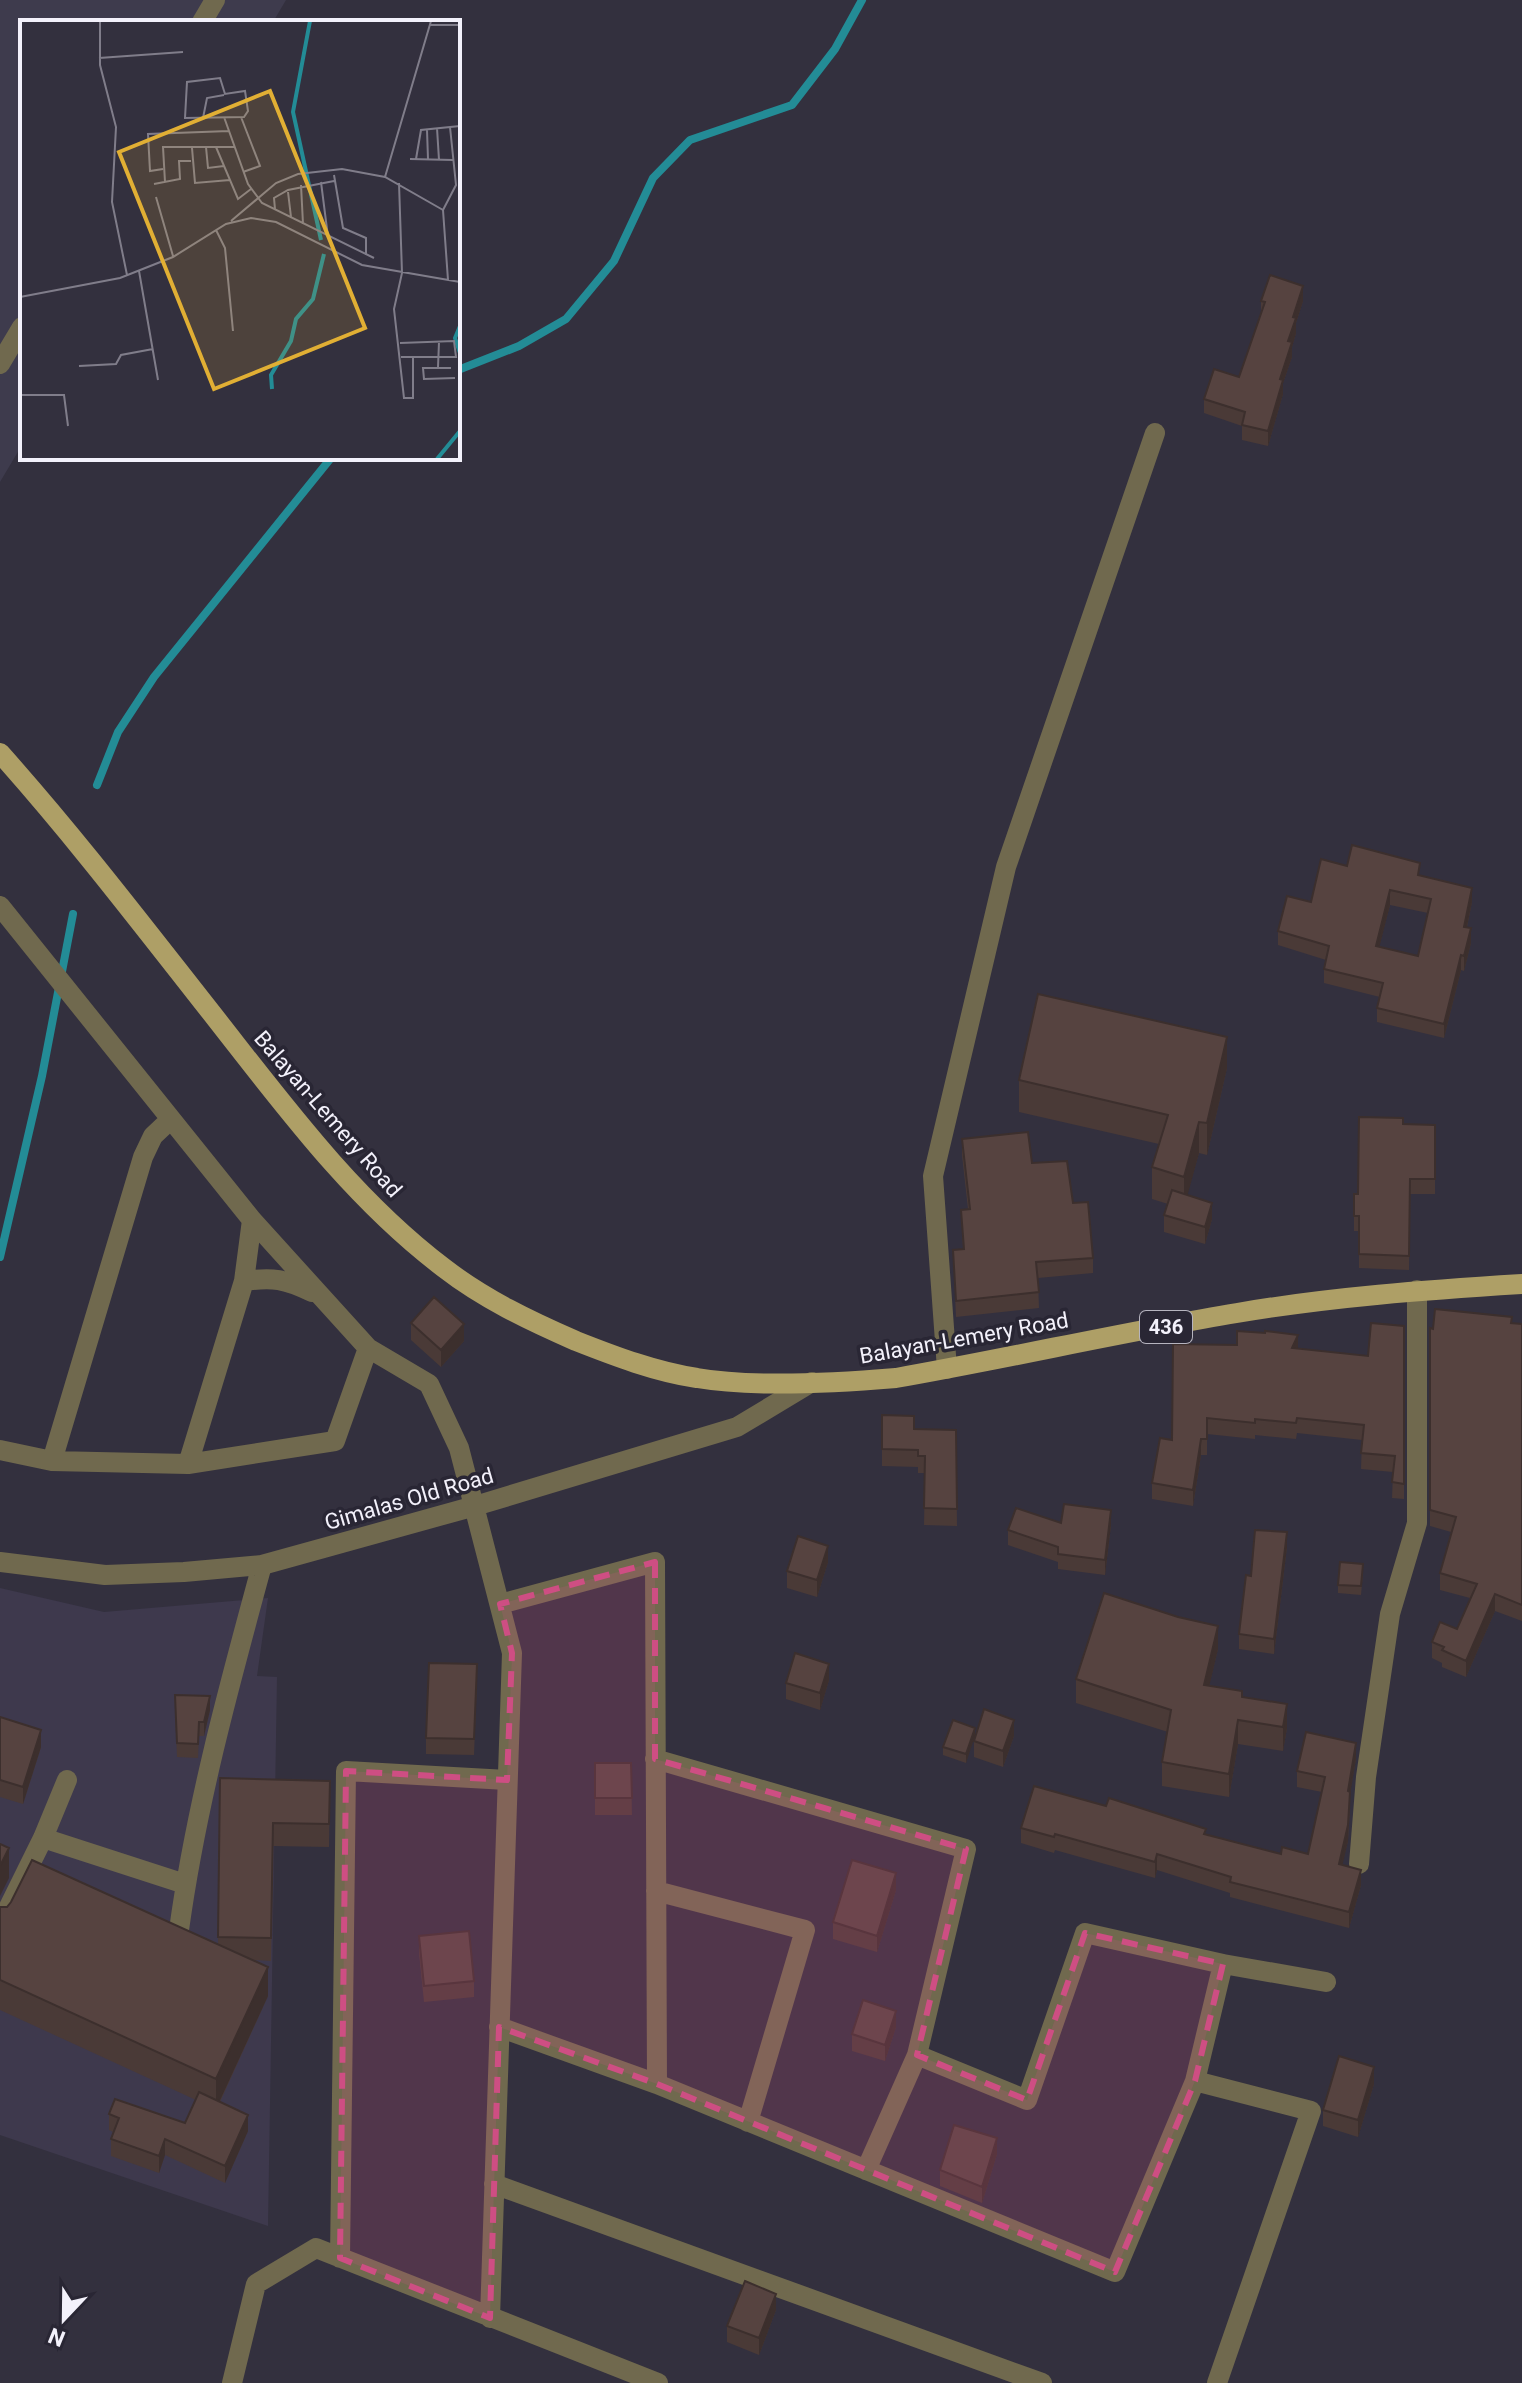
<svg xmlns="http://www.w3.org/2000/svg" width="1522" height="2383" font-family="Roboto,sans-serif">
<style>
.industrial{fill:#3e3b4d}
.built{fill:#3e394d}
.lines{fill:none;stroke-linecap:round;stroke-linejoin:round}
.stream{stroke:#238c96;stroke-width:8}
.minor{stroke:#70694e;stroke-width:20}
.major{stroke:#ae9f66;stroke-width:20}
.wall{fill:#4a3a37;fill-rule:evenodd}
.shaded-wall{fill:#3c2f2d}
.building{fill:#564340;stroke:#3c2f2d;stroke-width:2;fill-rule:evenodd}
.marked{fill:#ce4e83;fill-opacity:0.2;stroke:#ce4e83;stroke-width:6;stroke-dasharray:16 10;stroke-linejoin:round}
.labels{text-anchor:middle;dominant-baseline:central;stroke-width:7;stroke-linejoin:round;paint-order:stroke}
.shield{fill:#292634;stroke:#b6b4bf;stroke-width:2}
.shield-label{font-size:20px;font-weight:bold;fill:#f3f1fb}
.street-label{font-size:22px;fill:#f3f1fb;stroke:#292634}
.inset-river{fill:none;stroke:#238c96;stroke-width:4}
.inset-road{fill:none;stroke:#807d8a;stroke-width:2}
.view{fill:#e1af34;fill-opacity:0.15;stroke:#e1af34;stroke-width:4}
.inset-edge{fill:none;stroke:#f3f1fb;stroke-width:4}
</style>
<rect width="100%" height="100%" fill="#33303e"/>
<path class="industrial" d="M 0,0 L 286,0 L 273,22 L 22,22 L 22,445 L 0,482 Z"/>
<path class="built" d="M 0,1588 L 104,1612 L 268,1598 L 257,1676 L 277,1677 L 268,2226 L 0,2135 Z"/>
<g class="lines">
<path class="stream" d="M 458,370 L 519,346 L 566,319 L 614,261 L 653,178 L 690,140 L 792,105 L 835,49 L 862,0
M 97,785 L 118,732 L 154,677 L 331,458
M 0,1257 L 42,1076 L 73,914"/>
<path class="minor" d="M 202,22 L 215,0
M 0,364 L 22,327
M 0,906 L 252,1220 L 368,1348 L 429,1384 L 459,1448 L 512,1653 L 490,2318
M 244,1281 C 273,1277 285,1279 312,1292
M 947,1369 L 933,1176 L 1006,867 L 1155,433
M 0,1450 L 52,1461 L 188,1464 L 335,1441 L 368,1348
M 52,1461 L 143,1157 L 153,1136 L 171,1119
M 188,1464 L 244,1281 L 252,1220
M 0,1562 L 105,1575 L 184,1572 L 262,1565 L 475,1506 L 737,1427 L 812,1382
M 500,1604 L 655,1562 L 657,2084
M 655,1759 L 966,1849 L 917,2055 L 866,2170
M 43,1838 L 185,1884
M 1359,1864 L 1366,1777 L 1390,1614 L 1417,1523 L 1417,1290
M 656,1891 L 805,1930 L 748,2122
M 0,1925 L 43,1838 L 67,1780
M 179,1930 C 196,1806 229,1686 262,1565
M 499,2027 L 657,2084 L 1115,2272 L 1195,2081 L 1223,1964
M 917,2055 L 1027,2100 L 1085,1933 L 1223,1964 L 1326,1982
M 1195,2081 L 1311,2111 L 1217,2383
M 494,2184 L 1042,2383
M 340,2258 L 346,1771 L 507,1780
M 232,2383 L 256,2284 L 316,2248 L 658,2383"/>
<path class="major" d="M 0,753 C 76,838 146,930 217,1020 C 286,1108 354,1200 444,1268 C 484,1299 530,1321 576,1341 C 614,1356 656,1372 697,1378 C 755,1388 836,1383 896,1378 C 1010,1358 1123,1332 1237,1313 C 1331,1297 1426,1290 1522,1284"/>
</g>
<path class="wall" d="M 1261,301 L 1303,301 L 1296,323 L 1296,333 L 1292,347 L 1292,357 L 1283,383 L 1283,394 L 1268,446 L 1242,440 L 1242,426 L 1204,413 L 1204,399 L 1239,377 L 1261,312 Z
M 1347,866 L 1420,876 L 1472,902 L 1467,927 L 1471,943 L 1464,971 L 1461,970 L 1444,1038 L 1377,1022 L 1377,1008 L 1380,997 L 1324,983 L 1324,969 L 1326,960 L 1278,945 L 1278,931 L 1311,902 ZM 1390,905 L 1428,913 L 1418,956 L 1379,947 Z
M 1227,1068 L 1207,1155 L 1199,1153 L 1187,1195 L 1212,1219 L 1205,1244 L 1164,1232 L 1164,1215 L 1168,1204 L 1152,1199 L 1152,1167 L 1159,1144 L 1019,1112 L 1019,1080 Z
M 1403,1124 L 1435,1125 L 1435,1194 L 1410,1194 L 1409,1270 L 1359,1268 L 1359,1231 L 1354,1231 L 1354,1194 L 1358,1194 Z
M 962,1139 L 1032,1163 L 1073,1203 L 1093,1258 L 1093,1273 L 1038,1278 L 1039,1308 L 956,1317 L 953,1250 L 963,1249 L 961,1210 L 968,1209 L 962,1155 Z
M 411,1323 L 464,1341 L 441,1367 L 411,1340 Z
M 1512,1323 L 1522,1324 L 1522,1621 L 1495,1611 L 1466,1677 L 1442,1667 L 1442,1663 L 1432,1658 L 1432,1642 L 1457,1629 L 1470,1598 L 1440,1590 L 1440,1573 L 1451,1532 L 1430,1526 L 1430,1328 Z
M 1404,1326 L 1404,1499 L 1392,1498 L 1393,1472 L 1361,1469 L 1362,1440 L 1297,1433 L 1296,1439 L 1255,1435 L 1255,1439 L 1207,1434 L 1207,1455 L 1201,1455 L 1193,1506 L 1152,1499 L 1152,1483 L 1172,1440 L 1298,1349 L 1368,1356 Z
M 882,1415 L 914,1429 L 956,1430 L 957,1526 L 924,1525 L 925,1473 L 918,1473 L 918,1467 L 882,1466 Z
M 1061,1523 L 1111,1525 L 1105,1575 L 1058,1569 L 1058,1562 L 1008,1545 L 1008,1530 Z
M 1287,1547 L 1274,1654 L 1239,1649 L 1239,1634 L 1251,1576 Z
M 828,1562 L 817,1597 L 787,1588 L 787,1571 Z
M 1363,1573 L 1361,1595 L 1338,1593 L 1338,1585 Z
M 1218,1649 L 1209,1686 L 1242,1697 L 1287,1728 L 1283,1751 L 1238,1744 L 1229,1797 L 1162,1786 L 1162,1762 L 1168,1732 L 1076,1703 L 1076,1679 Z
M 829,1680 L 820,1710 L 786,1699 L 786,1683 Z
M 477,1681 L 474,1755 L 426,1754 L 426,1738 Z
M 175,1709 L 210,1710 L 204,1736 L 199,1736 L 198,1758 L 177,1757 Z
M 0,1717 L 41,1747 L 23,1804 L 0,1797 Z
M 975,1728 L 966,1763 L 943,1755 L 943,1747 Z
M 1014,1736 L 1003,1767 L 974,1757 L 974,1741 Z
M 1356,1759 L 1350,1792 L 1350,1808 L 1348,1841 L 1342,1865 L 1361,1885 L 1349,1928 L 1230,1897 L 1230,1893 L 1157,1870 L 1155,1878 L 1055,1850 L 1054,1853 L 1021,1843 L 1021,1828 L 1206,1835 L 1281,1854 L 1308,1854 L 1322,1792 L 1297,1787 L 1297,1771 Z
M 595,1763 L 631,1763 L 632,1815 L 595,1815 Z
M 220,1778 L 330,1781 L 329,1847 L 273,1846 L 271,1961 L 254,1960 L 268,1996 L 220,2102 L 248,2131 L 225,2183 L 165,2155 L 159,2173 L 111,2156 L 111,2139 L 113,2132 L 109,2130 L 109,2114 L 185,2123 L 196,2100 L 0,2010 L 0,1907 L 218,1944 Z
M 896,1890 L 877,1952 L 833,1939 L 833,1922 Z
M 419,1936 L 474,1981 L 474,1997 L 424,2002 L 419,1953 Z
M 896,2027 L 885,2061 L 852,2051 L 852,2034 Z
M 1374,2084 L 1358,2137 L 1323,2126 L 1323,2110 Z
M 997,2154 L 982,2203 L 940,2186 L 940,2170 Z
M 776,2310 L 759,2355 L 727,2342 L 727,2326 Z"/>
<path class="shaded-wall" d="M 1303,286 L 1303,301 L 1296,323 L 1296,333 L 1292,347 L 1292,357 L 1283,383 L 1283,394 L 1268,446 L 1268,431 L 1293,317 Z
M 1472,888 L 1472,902 L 1464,941 L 1464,927 Z
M 1390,890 L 1390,905 L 1376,960 L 1376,946 Z
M 1471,928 L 1471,943 L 1464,971 L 1464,956 Z
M 1461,955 L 1461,970 L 1444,1038 L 1444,1024 Z
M 1227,1037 L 1227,1068 L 1207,1155 L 1207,1123 Z
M 1199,1122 L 1199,1153 L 1184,1208 L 1184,1177 Z
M 1212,1203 L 1212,1219 L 1205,1244 L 1205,1227 Z
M 464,1324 L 464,1341 L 441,1367 L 441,1350 Z
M 1298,1335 L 1298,1351 L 1292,1348 Z
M 1201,1439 L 1201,1455 L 1193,1506 L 1193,1490 Z
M 1111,1510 L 1111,1525 L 1105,1575 L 1105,1560 Z
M 1287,1532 L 1287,1547 L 1274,1654 L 1274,1639 Z
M 828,1546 L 828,1562 L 817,1597 L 817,1580 Z
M 1495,1594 L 1495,1611 L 1466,1677 L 1466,1661 Z
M 1218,1626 L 1218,1649 L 1204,1708 L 1204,1685 Z
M 829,1664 L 829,1680 L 820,1710 L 820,1693 Z
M 210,1696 L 210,1710 L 204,1736 L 204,1722 Z
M 1287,1704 L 1287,1728 L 1283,1751 L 1283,1727 Z
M 1014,1720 L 1014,1736 L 1003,1767 L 1003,1751 Z
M 1238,1720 L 1238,1744 L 1229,1797 L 1229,1774 Z
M 975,1728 L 975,1736 L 966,1763 L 966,1754 Z
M 41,1730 L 41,1747 L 23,1804 L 23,1787 Z
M 1356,1743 L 1356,1759 L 1348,1807 L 1348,1791 Z
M 1350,1792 L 1348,1841 L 1339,1880 L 1339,1864 Z
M 9,1848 L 9,1878 L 0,1896 L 0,1866 Z
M 1157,1854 L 1157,1870 L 1155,1878 L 1155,1862 Z
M 1361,1870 L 1361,1885 L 1349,1928 L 1349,1912 Z
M 896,1873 L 896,1890 L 877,1952 L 877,1936 Z
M 268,1967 L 268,1996 L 216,2109 L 216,2079 Z
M 896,2011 L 896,2027 L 885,2061 L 885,2045 Z
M 1374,2067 L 1374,2084 L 1358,2137 L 1358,2120 Z
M 248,2115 L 248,2131 L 225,2183 L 225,2166 Z
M 997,2138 L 997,2154 L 982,2203 L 982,2187 Z
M 165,2139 L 165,2155 L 159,2173 L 159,2156 Z
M 776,2294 L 776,2310 L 759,2355 L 759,2338 Z"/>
<path class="building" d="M 1270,275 L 1303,286 L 1293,317 L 1296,318 L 1288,341 L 1292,342 L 1280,379 L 1283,380 L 1268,431 L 1242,425 L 1245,412 L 1204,399 L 1214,369 L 1239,377 L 1265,302 L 1261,301 Z
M 1352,845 L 1420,863 L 1418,875 L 1472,888 L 1464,927 L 1471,928 L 1464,956 L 1461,955 L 1444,1024 L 1377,1008 L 1383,983 L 1324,969 L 1329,946 L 1278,931 L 1287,896 L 1311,902 L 1321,859 L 1347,866 ZM 1390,890 L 1431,899 L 1418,956 L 1376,946 Z
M 1038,994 L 1227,1037 L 1207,1123 L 1199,1122 L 1184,1177 L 1152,1167 L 1168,1115 L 1019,1080 Z
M 1359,1117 L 1403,1118 L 1403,1124 L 1435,1125 L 1435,1179 L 1410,1179 L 1409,1256 L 1359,1254 L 1359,1216 L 1354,1216 L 1354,1194 L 1358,1194 Z
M 1028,1132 L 1032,1163 L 1067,1161 L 1073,1203 L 1088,1202 L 1093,1258 L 1036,1262 L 1039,1292 L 956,1301 L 953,1250 L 964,1249 L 961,1210 L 970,1209 L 962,1139 Z
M 1172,1190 L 1212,1203 L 1205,1227 L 1164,1215 Z
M 434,1297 L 464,1324 L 441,1350 L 411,1323 Z
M 1435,1309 L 1512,1317 L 1511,1323 L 1522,1324 L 1522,1605 L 1495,1594 L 1466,1661 L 1442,1650 L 1444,1647 L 1432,1642 L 1440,1622 L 1457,1629 L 1477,1584 L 1440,1573 L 1456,1517 L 1430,1510 L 1430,1328 L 1433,1329 Z
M 1371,1323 L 1404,1326 L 1404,1484 L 1392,1482 L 1395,1456 L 1361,1453 L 1364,1425 L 1297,1418 L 1296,1423 L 1255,1419 L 1255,1423 L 1207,1418 L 1207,1439 L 1201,1439 L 1193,1490 L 1152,1483 L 1160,1438 L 1172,1440 L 1173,1344 L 1237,1345 L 1237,1331 L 1265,1333 L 1265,1331 L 1298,1335 L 1292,1348 L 1368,1356 Z
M 882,1415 L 914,1416 L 914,1429 L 956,1430 L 957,1509 L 924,1508 L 925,1456 L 918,1456 L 918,1450 L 882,1449 Z
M 1064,1504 L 1111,1510 L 1105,1560 L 1058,1554 L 1058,1547 L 1008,1530 L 1016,1508 L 1061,1523 Z
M 1255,1530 L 1287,1532 L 1274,1639 L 1239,1634 L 1246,1575 L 1251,1576 Z
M 798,1536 L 828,1546 L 817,1580 L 787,1571 Z
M 1340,1562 L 1363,1564 L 1361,1586 L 1338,1585 Z
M 1104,1593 L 1178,1617 L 1218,1626 L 1204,1685 L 1242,1691 L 1242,1697 L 1287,1704 L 1283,1727 L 1238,1720 L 1229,1774 L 1162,1762 L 1171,1710 L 1076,1679 Z
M 795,1653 L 829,1664 L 820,1693 L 786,1683 Z
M 429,1663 L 477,1664 L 474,1739 L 426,1738 Z
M 175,1695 L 210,1696 L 204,1722 L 199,1722 L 198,1744 L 177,1743 Z
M 984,1709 L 1014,1720 L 1003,1751 L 974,1741 Z
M 0,1717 L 41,1730 L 23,1787 L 0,1780 Z
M 953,1720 L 975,1728 L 966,1754 L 943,1747 Z
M 1306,1732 L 1356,1743 L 1348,1791 L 1350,1792 L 1348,1825 L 1339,1864 L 1361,1870 L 1349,1912 L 1230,1882 L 1231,1877 L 1157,1854 L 1155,1862 L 1055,1834 L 1054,1837 L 1021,1828 L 1034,1786 L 1106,1806 L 1109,1798 L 1206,1829 L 1204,1834 L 1281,1854 L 1282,1847 L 1308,1854 L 1325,1777 L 1297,1771 Z
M 595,1763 L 631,1763 L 632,1798 L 595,1798 Z
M 220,1778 L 330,1781 L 329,1824 L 273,1823 L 271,1938 L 218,1937 Z
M 0,1844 L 9,1848 L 0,1866 Z
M 32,1860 L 268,1967 L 216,2079 L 0,1980 L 0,1907 L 7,1907 L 11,1902 Z
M 852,1860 L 896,1873 L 877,1936 L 833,1922 Z
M 469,1931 L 474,1981 L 424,1986 L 419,1936 Z
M 863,2000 L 896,2011 L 885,2045 L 852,2034 Z
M 1339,2056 L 1374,2067 L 1358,2120 L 1323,2110 Z
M 199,2092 L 248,2115 L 225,2166 L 165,2139 L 159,2156 L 111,2139 L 119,2118 L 109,2114 L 115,2099 L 185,2123 Z
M 954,2125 L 997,2138 L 982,2187 L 940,2170 Z
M 745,2281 L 776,2294 L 759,2338 L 727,2326 Z"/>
<path class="marked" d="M 655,1562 L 655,1759 L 966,1849 L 917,2055 L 1027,2100 L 1085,1933 L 1223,1964 L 1195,2081 L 1115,2272 L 657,2084 L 499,2027 L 490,2318 L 340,2258 L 346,1771 L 507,1780 L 512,1653 L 500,1604 Z"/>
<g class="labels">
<rect class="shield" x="1140" y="1311" width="52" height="32" rx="6"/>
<g class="shield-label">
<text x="1166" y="1327">436</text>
</g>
<g class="street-label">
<text transform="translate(328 1114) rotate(49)">Balayan-Lemery Road</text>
<text transform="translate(964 1338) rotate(-10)">Balayan-Lemery Road</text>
<text transform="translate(409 1499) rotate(-16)">Gimalas Old Road</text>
</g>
</g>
<g transform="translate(20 20)">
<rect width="440" height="440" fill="#33303e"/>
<path class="inset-river" d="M 290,1 L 273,92 L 301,220M 440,306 L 435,318 L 440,333M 252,369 L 251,355 L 271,321 L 276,299 L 293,279 L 304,234M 417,439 L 440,411"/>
<path class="inset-road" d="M 80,1 L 80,45 L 96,107 L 92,182 L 107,255M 409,5 L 440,5M 79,38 L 163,32M 200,58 L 205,74 L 225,71 L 228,91 L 224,97 L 165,98 L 167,62 ZM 204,97 L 228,164 L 242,183 L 354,238M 221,97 L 240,146 L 223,152M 183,98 L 187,78 L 204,75M 417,108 L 419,140M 407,110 L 408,139M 186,127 L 188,148 L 204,146M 196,127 L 218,179 L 231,169M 172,128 L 175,163 L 210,160M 390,139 L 433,140M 396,139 L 401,110 L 440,106M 143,149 L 130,151 L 128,114 L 209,111M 314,155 L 323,208 L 346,218 L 346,235M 365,157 L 411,1M 145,162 L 143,127 L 214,127M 301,162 L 308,217M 379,163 L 382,253 L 374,289 L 384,378 L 393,378 L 393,337M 134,164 L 160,159 L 159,141 L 171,141M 281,165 L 283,204M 268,172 L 271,197M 136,177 L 153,236M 255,189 L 254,178 L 268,170 L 314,161M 423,190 L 436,165 L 430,107M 211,201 L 256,163 L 278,154 L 322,149 L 365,157 L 423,190 L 428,260M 196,210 L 205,228 L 213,311M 119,251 L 138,360M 0,277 L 100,258 L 153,237 L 206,204 L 231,198 L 256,202 L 342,245 L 440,262M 380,323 L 434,321 L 436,337 L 381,337M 59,346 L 96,344 L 101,335 L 133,329M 418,347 L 419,322M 431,348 L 403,348 L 404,359 L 435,358M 0,375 L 44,375 L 48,406"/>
<path class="view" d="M 250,71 L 345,308 L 194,369 L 99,132 Z"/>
<rect width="440" height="440" class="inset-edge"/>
</g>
<g transform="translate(64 2319) rotate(202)" stroke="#292634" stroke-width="6" paint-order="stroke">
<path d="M0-6L14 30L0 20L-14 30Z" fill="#f3f1fb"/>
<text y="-12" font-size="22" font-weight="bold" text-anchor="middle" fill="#f3f1fb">N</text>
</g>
</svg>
